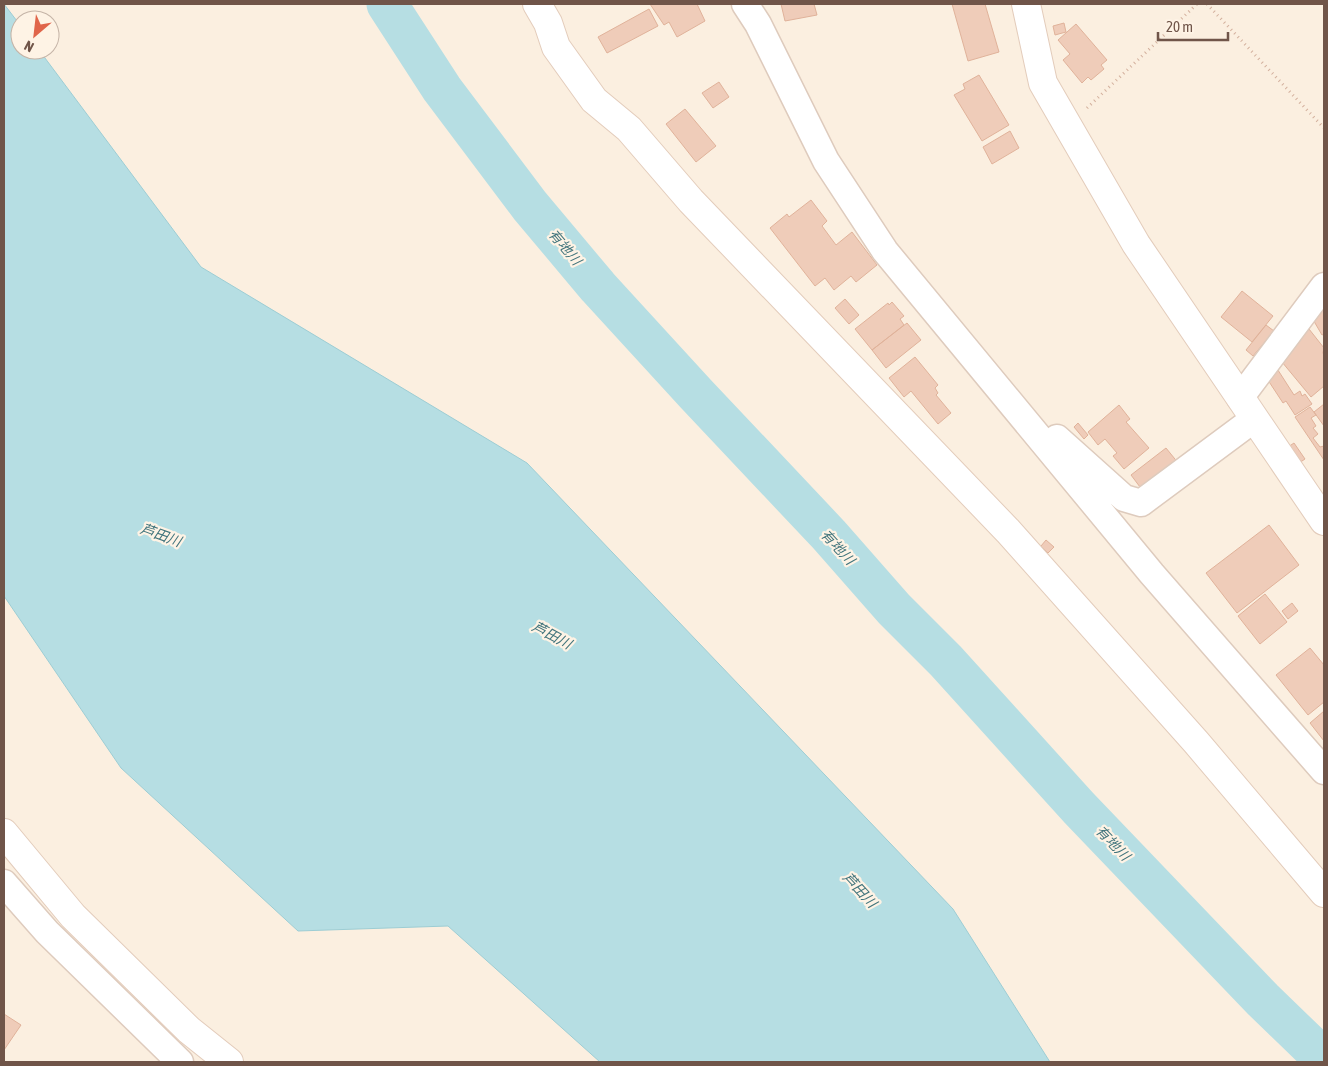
<svg xmlns="http://www.w3.org/2000/svg" width="1328" height="1066" font-family="'Asap Condensed','Noto Sans JP',sans-serif">
<style>
.water{fill:#b6dee3;stroke:#9dcdd4}
.lines{fill:none;stroke-linecap:round;stroke-linejoin:round}
.river{stroke:#b6dee3;stroke-width:41}
.building{fill:#efccb9;stroke:#e0b29a}
.street-casing{stroke:#decbbd;stroke-width:29}
.secondary-casing{stroke:#e3ccbb;stroke-width:30}
.path{stroke:#d3b09d;stroke-width:3;stroke-dasharray:1 4;stroke-linecap:butt}
.street{stroke:#fff;stroke-width:26}
.secondary{stroke:#fff;stroke-width:28}
.labels{text-anchor:middle;dominant-baseline:central;stroke-width:4.5;stroke-linejoin:round;paint-order:stroke}
.water-label{font-size:14px;font-style:italic;fill:#41747c;stroke:#fef3e5}
</style>
<rect width="100%" height="100%" fill="#fbefe0"/>
<path class="water" d="M 4,4 L 20,25 L 20,50 L 39,50 L 201,267 L 527,463 L 953,909 L 1050,1062 L 600,1062 L 448,926 L 298,931 L 121,768 L 4,596 Z"/>
<g class="lines">
<path class="river" d="M 387,4 L 442,89 L 530,206 L 598,287 L 696,394 L 829,535 L 894,609 L 946,661 L 1079,808 L 1263,1000 L 1324,1059"/>
</g>
<path class="building" d="M 650,4 L 697,4 L 705,21 L 677,37 L 669,22 L 664,25 Z
M 781,4 L 814,4 L 817,15 L 785,21 Z
M 952,4 L 985,4 L 999,52 L 968,61 Z
M 649,9 L 658,26 L 607,53 L 598,37 Z
M 1064,23 L 1066,32 L 1055,35 L 1053,26 Z
M 1076,24 L 1107,60 L 1101,65 L 1104,69 L 1091,80 L 1088,77 L 1082,83 L 1063,60 L 1070,54 L 1058,40 Z
M 979,75 L 1009,125 L 982,141 L 954,95 L 965,89 L 963,84 Z
M 719,82 L 729,97 L 713,108 L 702,93 Z
M 685,109 L 716,146 L 696,162 L 666,124 Z
M 1010,131 L 1019,148 L 992,164 L 983,147 Z
M 811,200 L 827,221 L 822,226 L 836,245 L 852,232 L 877,265 L 856,282 L 851,276 L 834,290 L 825,278 L 815,286 L 770,228 L 787,214 L 789,217 Z
M 1242,291 L 1273,316 L 1252,342 L 1221,317 Z
M 845,299 L 859,315 L 849,324 L 835,308 Z
M 892,302 L 904,316 L 900,319 L 904,325 L 872,350 L 855,329 L 888,303 L 889,305 Z
M 1321,304 L 1324,310 L 1324,334 L 1322,335 L 1308,311 Z
M 907,323 L 921,340 L 886,368 L 872,350 Z
M 1266,325 L 1274,331 L 1253,356 L 1246,350 Z
M 1309,329 L 1324,348 L 1323,353 L 1324,355 L 1324,386 L 1311,397 L 1277,356 Z
M 915,357 L 938,385 L 935,388 L 938,393 L 936,395 L 951,413 L 938,424 L 911,391 L 904,397 L 889,378 Z
M 1276,367 L 1294,395 L 1300,391 L 1302,396 L 1305,394 L 1312,404 L 1295,415 L 1286,401 L 1283,403 L 1262,371 Z
M 1324,404 L 1324,426 L 1314,412 Z
M 1119,405 L 1130,419 L 1126,422 L 1149,448 L 1124,469 L 1113,456 L 1117,453 L 1105,439 L 1098,445 L 1088,432 Z
M 1310,407 L 1316,415 L 1311,418 L 1316,426 L 1313,428 L 1318,434 L 1313,438 L 1320,447 L 1324,446 L 1324,460 L 1295,417 Z
M 1078,423 L 1088,435 L 1084,439 L 1074,427 Z
M 1294,443 L 1305,459 L 1296,465 L 1285,449 Z
M 1166,448 L 1179,464 L 1143,491 L 1131,475 Z
M 1269,525 L 1299,565 L 1237,613 L 1206,573 Z
M 1046,540 L 1054,547 L 1048,553 L 1041,546 Z
M 1265,594 L 1287,622 L 1260,644 L 1238,616 Z
M 1292,603 L 1298,611 L 1288,619 L 1282,611 Z
M 1310,648 L 1324,665 L 1324,702 L 1308,715 L 1276,675 Z
M 1324,711 L 1324,741 L 1310,723 Z
M 4,1014 L 21,1025 L 4,1050 Z"/>
<g class="lines">
<defs>
<path id="street" d="M 745,4 L 758,24 L 826,161 L 885,251 L 1152,574 L 1324,771
M 1240,398 L 1324,286
M 1057,438 L 1124,498 L 1141,503 L 1254,419
M 4,883 L 47,932 L 180,1062"/>
<path id="secondary" d="M 537,4 L 548,23 L 556,47 L 594,100 L 629,129 L 691,201 L 1008,531 L 1196,742 L 1324,893
M 1026,4 L 1043,83 L 1136,244 L 1324,521
M 4,833 L 73,916 L 189,1030 L 229,1062"/>
</defs>
<use href="#street" class="street-casing"/>
<use href="#secondary" class="secondary-casing"/>
<path class="path" d="M 1207,4 L 1324,128
M 1087,108 L 1197,4"/>
<use href="#street" class="street"/>
<use href="#secondary" class="secondary"/>
</g>
<g class="labels">
<g class="water-label">
<text transform="translate(565 247) rotate(50)">有地川</text>
<text transform="translate(161 535) rotate(20)">芦田川</text>
<text transform="translate(838 547) rotate(47)">有地川</text>
<text transform="translate(552 635) rotate(28)">芦田川</text>
<text transform="translate(1113 843) rotate(46)">有地川</text>
<text transform="translate(860 890) rotate(47)">芦田川</text>
</g>
</g>
<rect width="1328" height="1066" fill="none" stroke="#705549" stroke-width="10"/>
<g transform="translate(35 35) rotate(208)"><circle r="24" fill="#fef3e5" stroke="#c5b4a7"/>
<path d="M0-4L9 19L0 12L-9 19Z" fill="#e0654a"/>
<text y="-8" font-size="14" font-weight="bold" text-anchor="middle" fill="#705549">N</text>
</g>
<path d="M1158 32v8h70v-8" fill="none" stroke="#705549" stroke-width="2.5"/>
<text x="1166" y="32" font-size="15" fill="#705549" stroke="#fef3e5" stroke-width="4" paint-order="stroke">20 m</text>
</svg>
